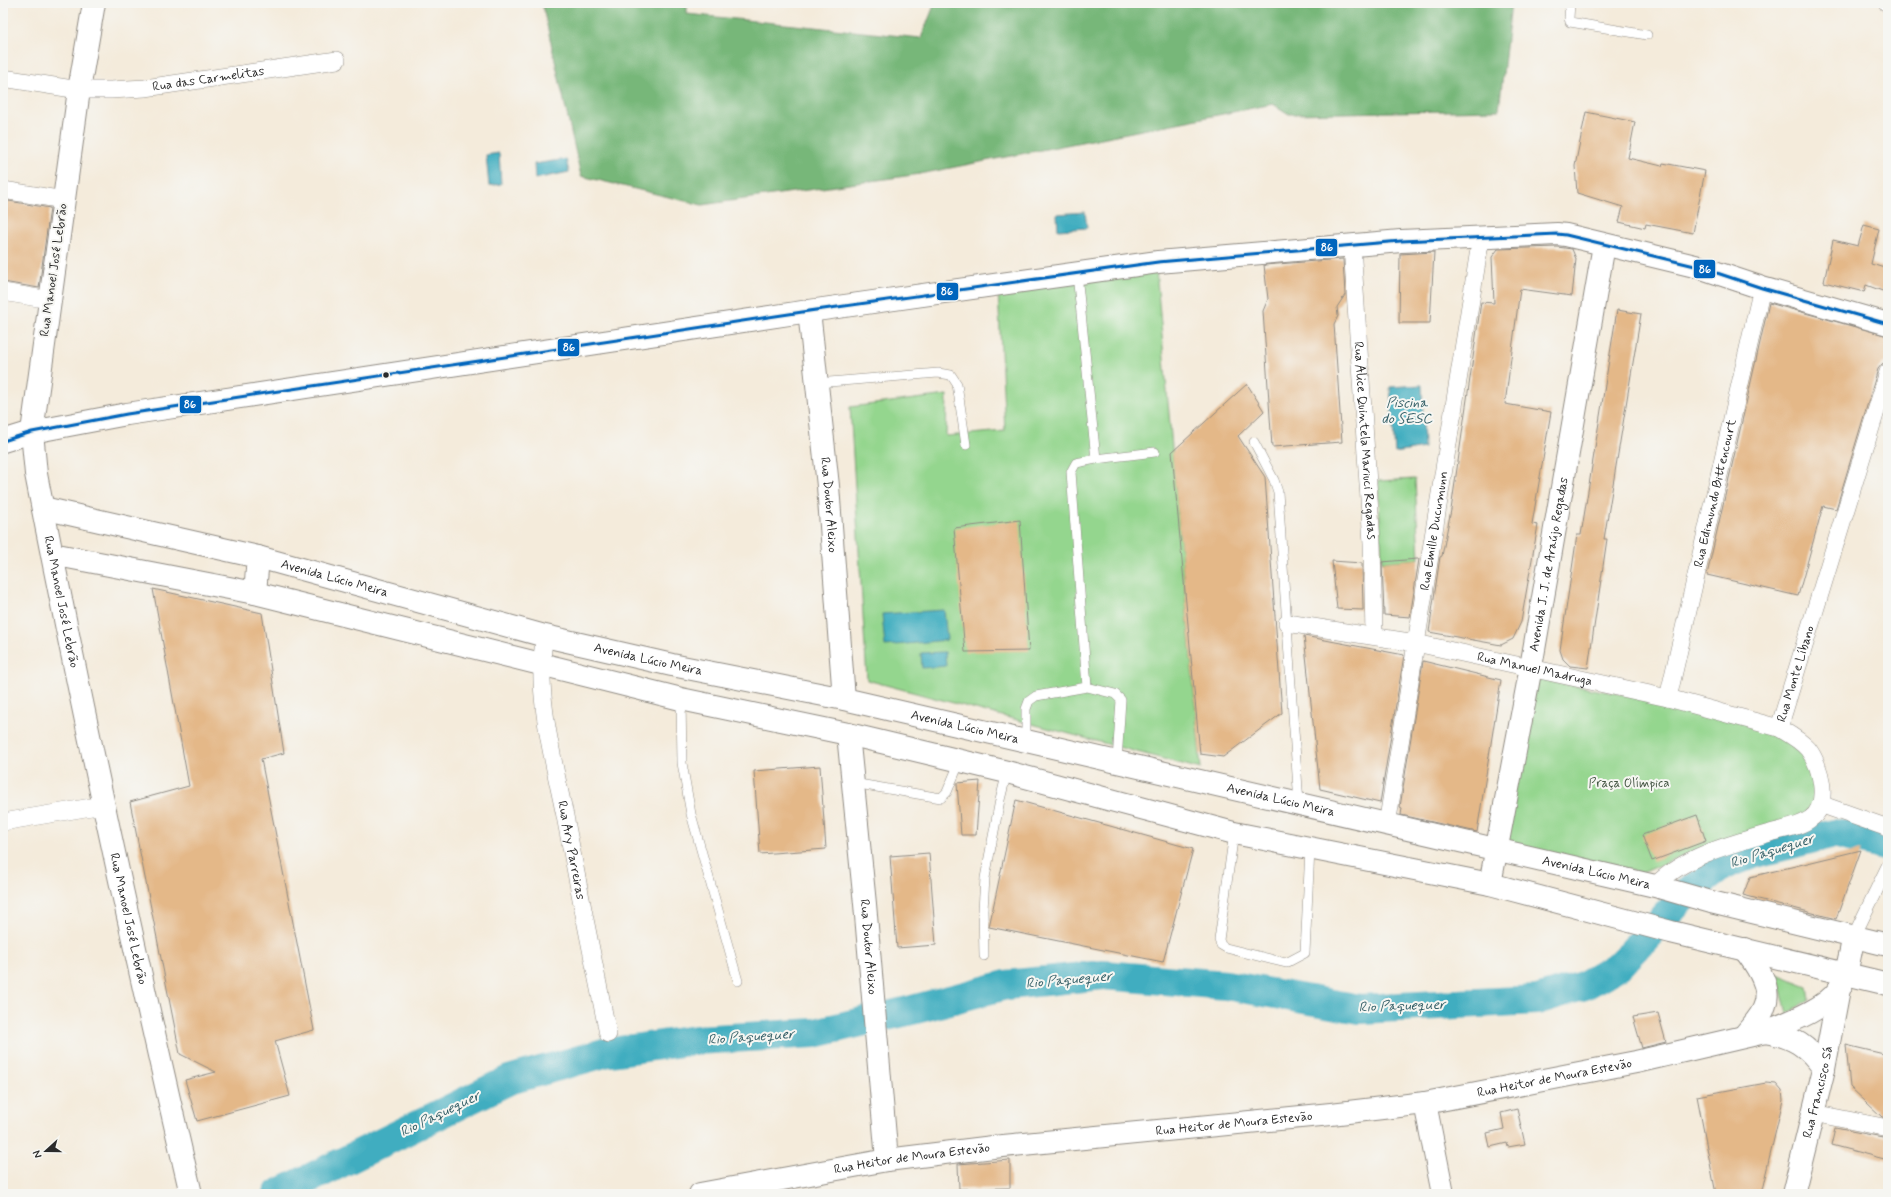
<svg xmlns="http://www.w3.org/2000/svg" width="1891" height="1197" font-family="Mynerve,sans-serif">
<style>
.green{fill:#94d68e;stroke:#60805c}
.forest{fill:#77b779;stroke:#517152}
.water{fill:#41adc0;stroke:#366c76}
.lines{fill:none;stroke-linecap:round;stroke-linejoin:round}
.river{stroke:#41adc0;stroke-width:30}
.building{fill:#e4b888}
.service-casing{stroke:#908b83;stroke-width:10}
.pedestrian-casing{stroke:#908b83;stroke-width:14}
.minor-casing{stroke:#908b83;stroke-width:18}
.tertiary-casing{stroke:#908b83;stroke-width:24}
.secondary-casing{stroke:#908b83;stroke-width:24}
.primary-casing{stroke:#908b83;stroke-width:24}
.service{stroke:#fff;stroke-width:9}
.pedestrian{stroke:#fff;stroke-width:13}
.minor{stroke:#fff;stroke-width:17}
.tertiary{stroke:#fff;stroke-width:22}
.secondary{stroke:#fff;stroke-width:22}
.primary{stroke:#fff;stroke-width:22}
.bus-1-casing{stroke:#f6f6f2;stroke-width:6}
.bus-1{stroke:#0065bd;stroke-width:3}
.bus-dot{fill:#2b2b2b;stroke:#f6f6f2;stroke-width:1.5}
.labels{text-anchor:middle;dominant-baseline:central;stroke-width:4;stroke-linejoin:round;paint-order:stroke}
.street-label{font-size:13px;fill:#2b2b2b;stroke:#f6f6f2}
.park-label{font-size:13px;fill:#455644;stroke:#f6f6f2}
.water-label{font-size:14px;font-style:italic;fill:#345f67;stroke:#f6f6f2}
.line-badge{stroke:#f6f6f2;stroke-width:1.5}
.badge-label{font-size:11px;text-anchor:middle;font-weight:bold;fill:#fff}
</style>
<rect width="100%" height="100%" fill="#f6f6f2"/>
<filter id="ink" filterUnits="userSpaceOnUse"><feTurbulence type="fractalNoise" baseFrequency=".025" numOctaves="2"/><feDisplacementMap in="SourceGraphic" scale="8" xChannelSelector="R" yChannelSelector="G"/><feConvolveMatrix kernelMatrix="1 2 1 2 8 2 1 2 1" color-interpolation-filters="sRGB"/></filter>
<filter id="wash" filterUnits="userSpaceOnUse"><feTurbulence type="fractalNoise" baseFrequency=".012" numOctaves="4" result="noise"/><feDisplacementMap in="SourceGraphic" scale="16" xChannelSelector="R" yChannelSelector="G"/><feGaussianBlur stdDeviation="0.9" result="paint"/><feColorMatrix in="noise" values="0 0 0 0 0 0 0 0 0 0 0 0 0 0 0 0 0 1.4 0 .05"/><feComposite in="paint" operator="in"/></filter>
<g filter="url(#wash)">
<rect width="100%" height="100%" fill="#f4ebdb"/>
<path class="green" d="M 1156,269 L 1201,769 L 867,680 L 850,407 L 947,395 L 946,436 L 1005,431 L 998,291 Z
M 1415,479 L 1419,559 L 1382,562 L 1378,481 Z
M 1536,679 L 1664,702 L 1778,731 L 1811,760 L 1816,804 L 1803,821 L 1696,850 L 1642,873 L 1503,844 Z
M 1777,975 L 1808,987 L 1810,999 L 1787,1013 Z"/>
<path class="forest" d="M 542,3 L 687,3 L 687,14 L 921,38 L 935,3 L 1511,3 L 1499,110 L 1289,114 L 1273,104 L 920,174 L 702,205 L 581,176 Z"/>
<path class="water" d="M 499,153 L 501,184 L 489,186 L 486,155 Z
M 566,159 L 569,172 L 535,179 L 534,164 Z
M 1085,212 L 1087,228 L 1058,230 L 1057,214 Z
M 1422,385 L 1424,448 L 1395,453 L 1390,387 Z
M 944,610 L 947,640 L 885,646 L 882,614 Z
M 945,652 L 946,666 L 922,668 L 921,653 Z"/>
<g class="lines">
<path class="river" d="M 278,1194 L 509,1080 L 604,1053 L 696,1040 L 815,1033 L 912,1010 L 1006,985 L 1103,975 L 1226,985 L 1360,1009 L 1537,1000 L 1585,985 L 1621,964 L 1688,892 L 1722,866 L 1752,854 L 1834,833 L 1888,847"/>
</g>
<g id="blocks">
<path class="building" d="M 1586,112 L 1635,122 L 1628,158 L 1662,166 L 1663,163 L 1705,171 L 1693,233 L 1646,224 L 1645,228 L 1619,222 L 1623,207 L 1577,193 L 1575,166 Z
M 3,200 L 50,208 L 39,288 L 3,282 Z
M 1864,225 L 1879,229 L 1871,264 L 1888,269 L 1888,293 L 1866,285 L 1864,292 L 1824,282 L 1833,240 L 1858,246 Z
M 1557,247 L 1572,249 L 1576,259 L 1572,296 L 1520,289 L 1505,404 L 1551,412 L 1532,524 L 1538,525 L 1521,622 L 1513,639 L 1501,645 L 1429,632 L 1440,557 L 1442,556 L 1451,510 L 1481,302 L 1494,303 L 1492,257 L 1498,249 Z
M 1434,252 L 1430,323 L 1399,323 L 1400,254 Z
M 1343,259 L 1345,295 L 1337,307 L 1338,316 L 1334,324 L 1342,442 L 1272,447 L 1263,311 L 1268,299 L 1264,265 Z
M 1769,303 L 1888,336 L 1886,362 L 1882,364 L 1878,369 L 1836,509 L 1823,506 L 1798,596 L 1707,575 Z
M 1617,310 L 1641,314 L 1604,539 L 1607,539 L 1588,668 L 1570,666 L 1563,659 L 1560,650 L 1577,535 L 1581,535 Z
M 1247,384 L 1264,411 L 1238,436 L 1265,477 L 1282,713 L 1223,757 L 1200,754 L 1172,452 Z
M 1020,520 L 1029,651 L 965,652 L 954,528 Z
M 1417,559 L 1419,559 L 1410,617 L 1384,615 L 1382,562 Z
M 1332,561 L 1362,563 L 1363,610 L 1337,609 Z
M 153,589 L 262,613 L 284,753 L 261,759 L 314,1030 L 275,1041 L 290,1096 L 197,1121 L 185,1080 L 216,1072 L 180,1054 L 130,802 L 189,786 Z
M 1304,636 L 1404,655 L 1380,803 L 1320,789 Z
M 1423,661 L 1501,680 L 1477,832 L 1401,815 L 1402,808 L 1400,807 Z
M 820,766 L 826,849 L 760,854 L 754,771 Z
M 980,781 L 976,835 L 961,835 L 957,784 L 957,783 Z
M 1016,800 L 1193,849 L 1163,962 L 989,927 Z
M 1697,815 L 1706,841 L 1652,861 L 1642,835 Z
M 1861,850 L 1836,919 L 1743,895 L 1750,877 Z
M 929,853 L 936,945 L 897,948 L 890,856 Z
M 1658,1013 L 1666,1042 L 1642,1048 L 1633,1017 Z
M 1846,1045 L 1888,1055 L 1888,1118 L 1882,1117 L 1850,1087 Z
M 1766,1083 L 1776,1084 L 1782,1091 L 1783,1100 L 1761,1194 L 1716,1194 L 1697,1096 Z
M 1517,1109 L 1525,1144 L 1508,1147 L 1507,1143 L 1490,1147 L 1487,1133 L 1504,1129 L 1501,1113 Z
M 1835,1128 L 1888,1138 L 1888,1160 L 1831,1145 Z
M 1010,1160 L 1010,1188 L 959,1189 L 958,1164 Z"/>
</g>
</g>
<g filter="url(#ink)">
<use href="#blocks" fill-opacity="0" stroke="#908b83" stroke-width="1"/>
<g class="lines">
<defs>
<path id="service" d="M 1570,3 L 1569,18 L 1570,22 L 1647,35
M 1077,274 L 1096,459
M 817,383 L 938,373 L 951,375 L 957,384 L 966,445
M 1254,442 L 1274,480 L 1278,492 L 1299,804
M 1087,687 L 1115,694 L 1121,700 L 1117,761
M 681,699 L 682,763 L 691,814 L 738,981
M 1026,740 L 1026,709 L 1029,701 L 1036,696 L 1087,687 L 1071,472 L 1076,463 L 1096,459 L 1155,452
M 853,783 L 941,798 L 947,792 L 960,761
M 1234,833 L 1219,940 L 1221,945 L 1226,948 L 1286,963 L 1305,953 L 1310,849
M 984,956 L 983,910 L 985,878 L 1000,800 L 1007,772"/>
<path id="pedestrian" d="M 1854,936 L 1888,866"/>
<g id="minor">
<path d="M 1887,3 L 1888,3"/>
<path id="s1" d="M 3,78 L 79,90 L 111,90 L 145,88 L 337,60"/>
<path d="M 3,190 L 64,200"/>
<path id="s2" d="M 1352,246 L 1372,543 L 1374,635"/>
<path d="M 3,292 L 50,300"/>
<path id="s3" d="M 1287,623 L 1416,643 L 1668,698 L 1779,728"/>
<path id="s4" d="M 545,636 C 534,690 554,762 565,816 C 579,889 593,961 608,1034"/>
<path id="s5" d="M 1668,698 L 1762,288"/>
<path d="M 1820,804 L 1888,828"/>
<path d="M 3,822 L 103,805"/>
<path id="s6" d="M 1387,825 L 1481,237"/>
<path id="s7" d="M 1655,886 C 1684,856 1731,844 1770,833 C 1783,829 1800,827 1810,819 C 1831,805 1821,766 1808,749 C 1800,740 1789,734 1779,728 L 1888,372"/>
<path d="M 1813,1113 L 1888,1128"/>
</g>
<g id="tertiary">
<path id="s8" d="M 809,311 L 828,486 L 844,699"/>
<path id="s9" d="M 848,734 L 865,904 L 887,1160"/>
<path d="M 1425,1103 L 1443,1194"/>
<path id="s10" d="M 1793,1194 L 1824,1069 L 1839,989"/>
</g>
<g id="secondary">
<path d="M 32,432 L 127,414 L 809,311 L 1158,262 L 1401,241 L 1557,234 L 1566,235 L 1699,267 L 1762,288 L 1888,324"/>
<path id="s11" d="M 1490,884 L 1531,667 L 1604,245"/>
<path d="M 1765,1032 C 1793,1036 1808,1046 1824,1069"/>
<path id="s12" d="M 700,1194 L 887,1160 L 993,1147 L 1331,1114 L 1425,1103 L 1636,1062 L 1765,1032 C 1787,1023 1826,1009 1839,989 C 1848,974 1850,952 1854,936"/>
</g>
<g id="primary">
<path id="s13" d="M 94,3 L 79,90 L 32,432 L 36,474 C 83,715 135,955 191,1194"/>
<path d="M 3,441 L 32,432"/>
<path id="s14" d="M 43,508 L 258,557 L 545,636 L 672,665 L 844,699 L 1655,886 L 1711,902 L 1888,945"/>
<path d="M 52,554 L 255,593 L 681,699 L 848,734 L 1007,772 L 1234,833 L 1490,884 L 1671,932 L 1888,984"/>
<path d="M 255,593 L 258,557"/>
<path d="M 1744,949 C 1755,963 1772,986 1765,1005 C 1762,1017 1751,1026 1744,1036"/>
</g>
</defs>
<use href="#service" class="service-casing"/>
<use href="#pedestrian" class="pedestrian-casing"/>
<use href="#minor" class="minor-casing"/>
<use href="#tertiary" class="tertiary-casing"/>
<use href="#secondary" class="secondary-casing"/>
<use href="#primary" class="primary-casing"/>
<use href="#service" class="service"/>
<use href="#pedestrian" class="pedestrian"/>
<use href="#minor" class="minor"/>
<use href="#tertiary" class="tertiary"/>
<use href="#secondary" class="secondary"/>
<use href="#primary" class="primary"/>
<defs>
<path id="bus-1" d="M 3,441 L 32,432 L 127,414 L 809,311 L 1158,262 L 1401,241 L 1557,234 L 1566,235 L 1699,267 L 1762,288 L 1888,324"/>
</defs>
<use href="#bus-1" class="bus-1-casing"/>
<use href="#bus-1" class="bus-1"/>
</g>
</g>
<circle class="bus-dot" cx="386" cy="375" r="3.5"/>
<g class="labels">
<g class="street-label">
<text stroke="none"><textPath href="#s1" startOffset="207">Rua das Carmelitas</textPath></text>
<text transform="translate(54 270) rotate(-82)">Rua Manoel José Lebrão</text>
<text stroke="none"><textPath href="#s2" startOffset="195">Rua Alice Quintela Mariuci Regadas</textPath></text>
<text stroke="none"><textPath href="#s5" startOffset="210">Rua Edimundo Bittencourt</textPath></text>
<text stroke="none"><textPath href="#s8" startOffset="195">Rua Doutor Aleixo</textPath></text>
<text stroke="none"><textPath href="#s6" startOffset="298">Rua Emille Ducumunn</textPath></text>
<text stroke="none"><textPath href="#s11" startOffset="325">Avenida J. J. de Araújo Regadas</textPath></text>
<text stroke="none"><textPath href="#s14" startOffset="300">Avenida Lúcio Meira</textPath></text>
<text stroke="none"><textPath href="#s13" startOffset="606">Rua Manoel José Lebrão</textPath></text>
<text stroke="none"><textPath href="#s14" startOffset="624">Avenida Lúcio Meira</textPath></text>
<text stroke="none"><textPath href="#s3" startOffset="252">Rua Manuel Madruga</textPath></text>
<text stroke="none"><textPath href="#s7" startOffset="340">Rua Monte Líbano</textPath></text>
<text stroke="none"><textPath href="#s14" startOffset="948">Avenida Lúcio Meira</textPath></text>
<text stroke="none"><textPath href="#s14" startOffset="1272">Avenida Lúcio Meira</textPath></text>
<text stroke="none"><textPath href="#s4" startOffset="217">Rua Ary Parreiras</textPath></text>
<text stroke="none"><textPath href="#s14" startOffset="1596">Avenida Lúcio Meira</textPath></text>
<text stroke="none"><textPath href="#s13" startOffset="930">Rua Manoel José Lebrão</textPath></text>
<text stroke="none"><textPath href="#s9" startOffset="214">Rua Doutor Aleixo</textPath></text>
<text stroke="none"><textPath href="#s12" startOffset="863">Rua Heitor de Moura Estevão</textPath></text>
<text stroke="none"><textPath href="#s10" startOffset="105">Rua Francisco Sá</textPath></text>
<text stroke="none"><textPath href="#s12" startOffset="539">Rua Heitor de Moura Estevão</textPath></text>
<text stroke="none"><textPath href="#s12" startOffset="215">Rua Heitor de Moura Estevão</textPath></text>
</g>
<g class="park-label">
<text x="1629" y="783">Praça Olímpica</text>
</g>
<g class="water-label">
<text x="1407" y="403">Piscina<tspan x="1407" dy="16">do SESC</tspan></text>
<text transform="translate(1772 851) rotate(-17)">Rio Paquequer</text>
<text transform="translate(1069 980) rotate(-5)">Rio Paquequer</text>
<text transform="translate(1402 1006) rotate(-2)">Rio Paquequer</text>
<text transform="translate(751 1037) rotate(-4)">Rio Paquequer</text>
<text transform="translate(440 1114) rotate(-26)">Rio Paquequer</text>
</g>
</g>
<g class="line-badge">
<rect x="1315" y="238" width="23" height="19" rx="4" fill="#0065bd"/>
<rect x="1693" y="259" width="23" height="20" rx="4" fill="#0065bd"/>
<rect x="936" y="282" width="23" height="19" rx="4" fill="#0065bd"/>
<rect x="557" y="338" width="23" height="19" rx="4" fill="#0065bd"/>
<rect x="179" y="395" width="23" height="19" rx="4" fill="#0065bd"/>
</g>
<g class="badge-label">
<text x="1327" y="251">86</text>
<text x="1705" y="273">86</text>
<text x="947" y="295">86</text>
<text x="569" y="351">86</text>
<text x="190" y="408">86</text>
</g>
<rect width="1891" height="1197" fill="none" stroke="#f6f6f2" stroke-width="16"/>
<g transform="translate(46 1151) rotate(249)" stroke="#f6f6f2" stroke-width="3" paint-order="stroke">
<path d="M0-3L7 15L0 10L-7 15Z" fill="#2b2b2b"/>
<text y="-6" font-size="11" font-weight="bold" text-anchor="middle" fill="#2b2b2b">N</text>
</g>
</svg>
